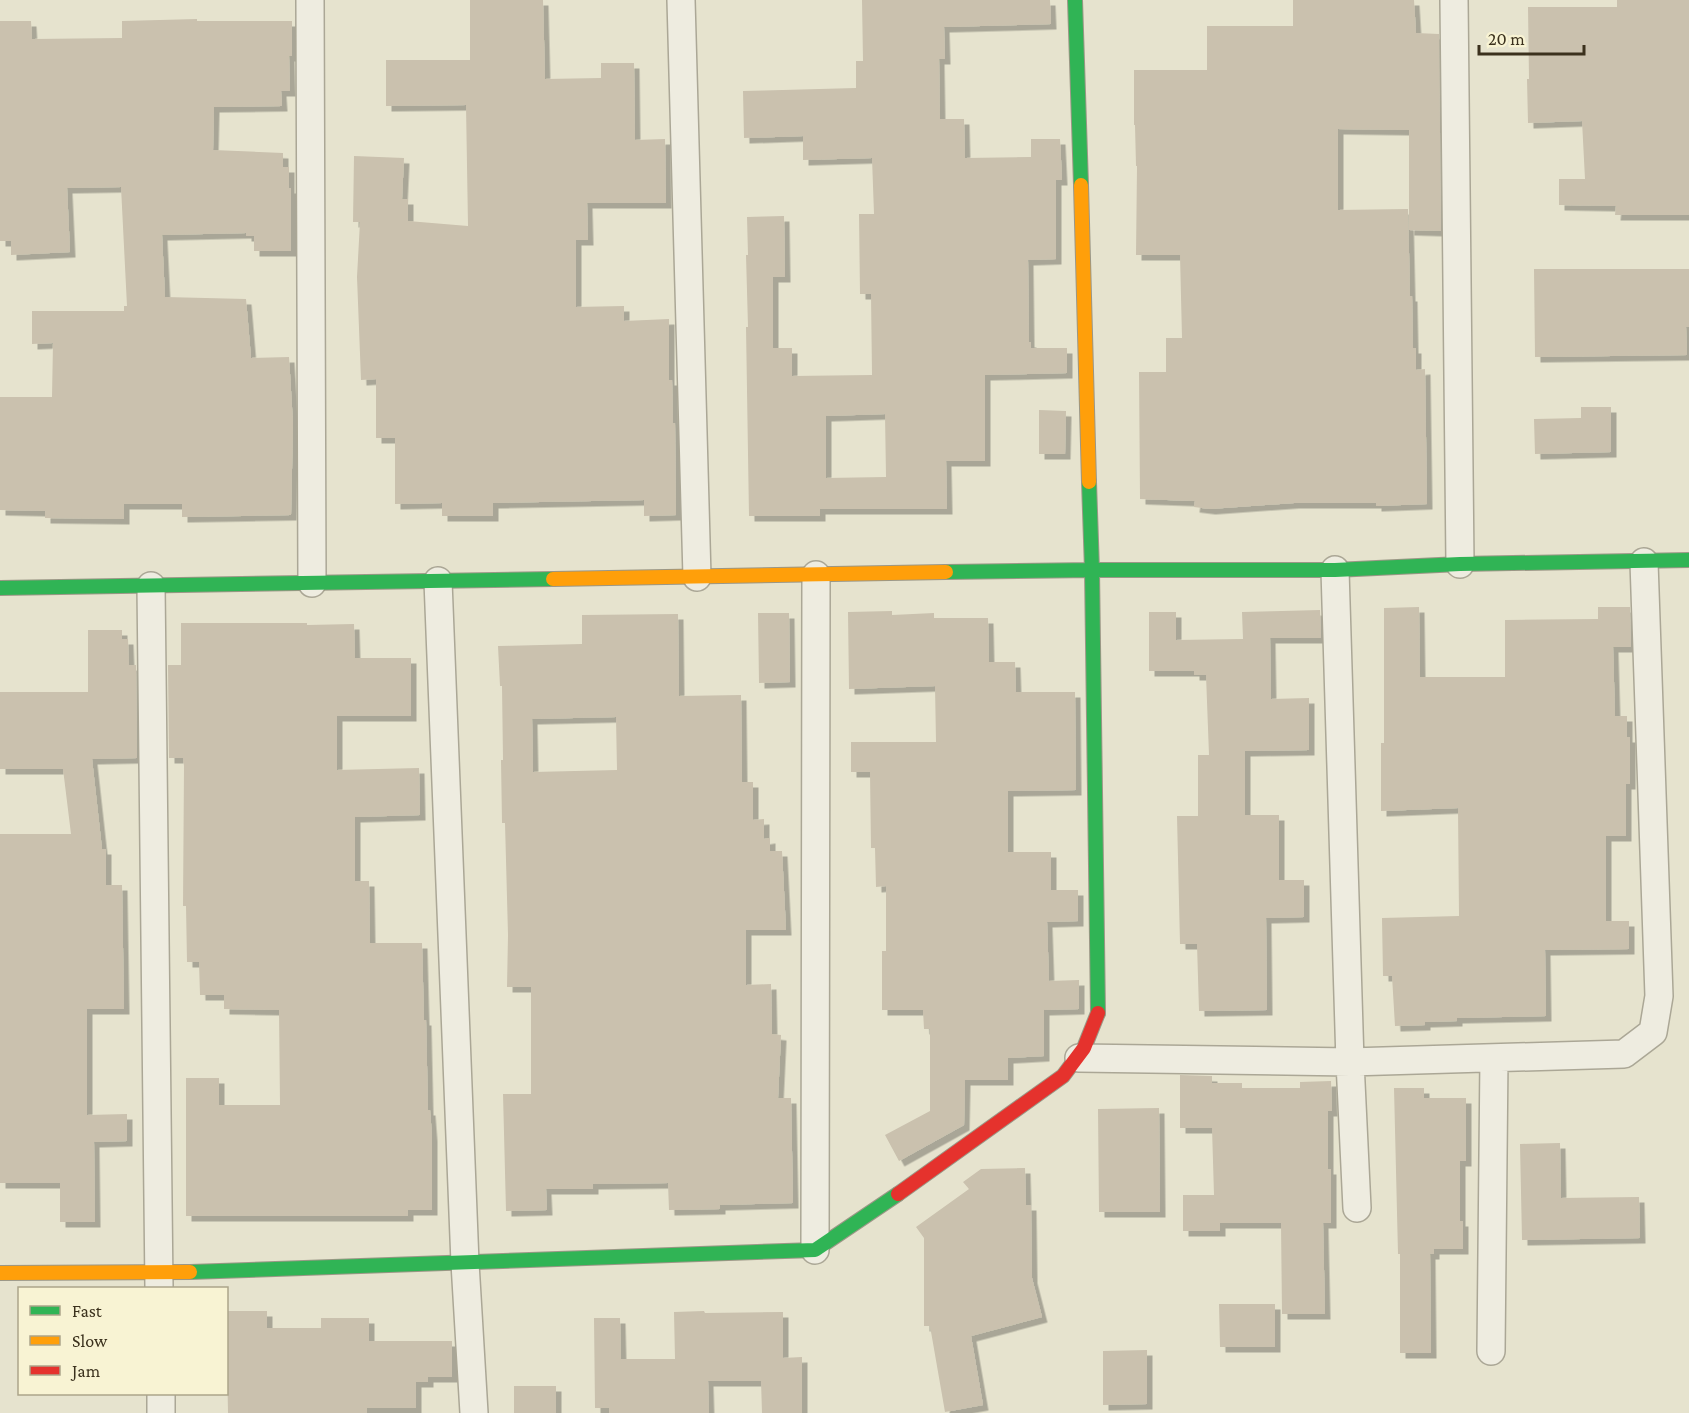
<svg xmlns="http://www.w3.org/2000/svg" width="1689" height="1413" font-family="'Crimson Pro',serif">
<style>
.building{fill:#cac1ae;fill-rule:evenodd;filter:url(#shadow)}
.lines{fill:none;stroke-linecap:round;stroke-linejoin:round}
.street-casing{stroke:#aba796;stroke-width:30}
.fast-casing{stroke:#9b9786;stroke-width:16}
.slow-casing{stroke:#9b9786;stroke-width:16}
.jam-casing{stroke:#9b9786;stroke-width:16}
.street{stroke:#eeece0;stroke-width:27}
.fast{stroke:#30b455;stroke-width:14}
.slow{stroke:#ff9f0a;stroke-width:14}
.jam{stroke:#e5322d;stroke-width:14}
</style>
<defs>
<filter id="shadow"><feDropShadow dx="5.5" dy="5.5" stdDeviation="0" flood-color="#0004"/></filter>
</defs>
<rect width="100%" height="100%" fill="#e6e3ce"/>
<path class="building" d="M 470,0 L 543,0 L 545,79 L 601,78 L 601,63 L 634,63 L 635,140 L 665,139 L 666,203 L 587,203 L 588,240 L 576,240 L 576,307 L 624,306 L 624,321 L 669,319 L 669,380 L 672,380 L 673,423 L 675,423 L 676,515 L 644,516 L 644,500 L 493,503 L 493,516 L 442,516 L 442,503 L 395,504 L 395,438 L 376,438 L 376,379 L 361,380 L 357,277 L 360,222 L 353,222 L 354,156 L 404,158 L 402,199 L 408,199 L 408,221 L 468,226 L 466,105 L 386,106 L 386,60 L 470,60 Z
M 862,0 L 1050,0 L 1051,24 L 944,27 L 945,59 L 939,59 L 940,119 L 964,119 L 965,158 L 1031,157 L 1031,139 L 1060,139 L 1062,180 L 1056,180 L 1056,259 L 1028,260 L 1029,342 L 1031,342 L 1031,348 L 1067,348 L 1067,373 L 985,375 L 985,461 L 946,461 L 947,509 L 820,509 L 820,516 L 749,516 L 746,327 L 748,327 L 746,255 L 748,255 L 747,217 L 784,216 L 785,277 L 773,277 L 773,348 L 792,348 L 792,376 L 872,375 L 871,294 L 860,294 L 859,214 L 874,214 L 872,158 L 803,160 L 803,136 L 744,138 L 743,91 L 856,88 L 856,61 L 863,61 ZM 885,414 L 886,477 L 826,478 L 826,416 Z
M 1293,0 L 1414,0 L 1416,33 L 1439,34 L 1441,231 L 1409,230 L 1409,130 L 1338,129 L 1338,210 L 1408,209 L 1410,296 L 1412,296 L 1413,348 L 1416,348 L 1416,370 L 1425,369 L 1427,504 L 1376,506 L 1376,503 L 1294,503 L 1210,509 L 1194,507 L 1195,501 L 1140,499 L 1139,372 L 1166,372 L 1166,338 L 1182,338 L 1180,255 L 1136,255 L 1137,166 L 1136,166 L 1135,125 L 1134,125 L 1134,70 L 1207,70 L 1207,26 L 1293,26 Z
M 1617,0 L 1689,0 L 1689,215 L 1615,215 L 1616,206 L 1559,205 L 1559,179 L 1585,179 L 1582,121 L 1528,123 L 1527,79 L 1529,79 L 1528,7 L 1617,7 Z
M 197,19 L 197,21 L 292,21 L 292,56 L 289,56 L 290,91 L 281,91 L 282,106 L 214,107 L 213,150 L 283,153 L 283,167 L 289,167 L 289,188 L 291,188 L 291,251 L 254,251 L 254,236 L 246,236 L 246,233 L 162,235 L 165,297 L 246,299 L 251,358 L 289,357 L 293,424 L 291,515 L 182,517 L 182,504 L 124,504 L 124,519 L 45,518 L 45,511 L 0,510 L 0,397 L 52,397 L 53,343 L 32,344 L 32,311 L 124,311 L 124,306 L 127,306 L 121,187 L 67,188 L 70,252 L 11,255 L 11,241 L 0,241 L 0,21 L 31,21 L 32,39 L 122,38 L 122,21 Z
M 1534,269 L 1689,269 L 1689,327 L 1686,327 L 1687,355 L 1535,357 Z
M 1581,407 L 1611,407 L 1611,452 L 1535,454 L 1534,419 L 1581,418 Z
M 1039,410 L 1066,411 L 1065,454 L 1039,454 Z
M 1419,607 L 1420,677 L 1505,677 L 1505,620 L 1598,619 L 1598,607 L 1630,607 L 1631,647 L 1613,647 L 1615,716 L 1627,716 L 1627,737 L 1630,737 L 1630,784 L 1626,784 L 1626,836 L 1606,836 L 1606,921 L 1629,921 L 1629,949 L 1545,950 L 1546,1016 L 1457,1018 L 1457,1021 L 1425,1022 L 1425,1025 L 1395,1026 L 1392,976 L 1383,976 L 1382,918 L 1459,916 L 1458,808 L 1381,811 L 1381,743 L 1384,743 L 1384,608 Z
M 1320,610 L 1321,638 L 1270,638 L 1271,699 L 1309,698 L 1309,750 L 1245,751 L 1245,815 L 1279,815 L 1279,880 L 1304,880 L 1304,917 L 1266,918 L 1267,1010 L 1199,1011 L 1197,944 L 1180,944 L 1177,816 L 1198,816 L 1198,755 L 1209,755 L 1206,675 L 1194,675 L 1194,671 L 1149,671 L 1149,612 L 1176,612 L 1176,640 L 1243,639 L 1242,612 Z
M 892,611 L 892,615 L 934,613 L 934,618 L 988,618 L 989,662 L 1015,662 L 1016,692 L 1075,692 L 1076,790 L 1008,791 L 1008,852 L 1051,852 L 1051,890 L 1078,890 L 1078,921 L 1047,922 L 1049,981 L 1079,980 L 1079,1009 L 1044,1010 L 1044,1056 L 1008,1058 L 1008,1080 L 965,1080 L 964,1125 L 899,1161 L 885,1135 L 930,1111 L 930,1029 L 924,1029 L 923,1010 L 882,1010 L 882,951 L 886,951 L 886,886 L 876,887 L 875,848 L 871,848 L 870,772 L 851,772 L 851,742 L 936,742 L 935,686 L 849,689 L 848,612 Z
M 758,613 L 789,613 L 790,682 L 759,683 Z
M 678,614 L 679,696 L 741,695 L 742,782 L 753,782 L 753,820 L 764,819 L 764,839 L 770,838 L 770,851 L 782,851 L 786,930 L 746,930 L 746,985 L 771,984 L 772,1034 L 781,1035 L 778,1098 L 791,1098 L 793,1203 L 720,1205 L 720,1209 L 669,1210 L 668,1183 L 593,1184 L 593,1189 L 546,1189 L 547,1210 L 506,1211 L 503,1094 L 531,1094 L 531,987 L 507,987 L 508,935 L 505,823 L 502,823 L 501,760 L 503,760 L 502,686 L 500,686 L 498,646 L 582,644 L 582,615 ZM 616,717 L 617,770 L 533,772 L 532,719 Z
M 181,623 L 307,623 L 307,625 L 354,624 L 355,658 L 411,658 L 411,716 L 337,716 L 337,770 L 419,768 L 420,815 L 355,817 L 355,881 L 369,881 L 370,943 L 422,943 L 424,1020 L 426,1020 L 428,1110 L 430,1110 L 432,1136 L 432,1210 L 408,1210 L 408,1216 L 186,1216 L 186,1078 L 219,1078 L 219,1105 L 280,1105 L 279,1010 L 224,1009 L 224,995 L 200,995 L 199,962 L 187,962 L 186,906 L 183,906 L 184,766 L 183,758 L 169,758 L 168,665 L 181,665 Z
M 88,630 L 122,630 L 122,639 L 128,639 L 129,665 L 136,665 L 137,758 L 92,759 L 102,849 L 106,849 L 106,885 L 122,885 L 124,1009 L 87,1009 L 87,1115 L 127,1114 L 127,1141 L 94,1142 L 95,1222 L 60,1222 L 60,1183 L 0,1183 L 0,834 L 71,834 L 63,769 L 0,769 L 0,692 L 88,692 Z
M 1180,1075 L 1212,1076 L 1212,1083 L 1242,1083 L 1242,1088 L 1300,1088 L 1300,1082 L 1331,1081 L 1332,1111 L 1328,1111 L 1328,1169 L 1331,1169 L 1331,1223 L 1323,1223 L 1325,1314 L 1282,1314 L 1281,1223 L 1220,1223 L 1220,1231 L 1183,1231 L 1183,1195 L 1214,1195 L 1212,1128 L 1180,1128 Z
M 1394,1088 L 1424,1088 L 1424,1098 L 1466,1098 L 1466,1161 L 1460,1161 L 1460,1221 L 1463,1221 L 1463,1249 L 1434,1249 L 1434,1254 L 1430,1254 L 1431,1353 L 1400,1353 L 1400,1254 L 1398,1254 Z
M 1159,1108 L 1160,1212 L 1099,1212 L 1098,1109 Z
M 1560,1143 L 1561,1198 L 1639,1197 L 1640,1238 L 1522,1240 L 1520,1144 Z
M 1025,1168 L 1026,1205 L 1031,1205 L 1032,1278 L 1042,1317 L 971,1336 L 983,1405 L 945,1412 L 930,1326 L 924,1326 L 924,1238 L 916,1227 L 969,1189 L 963,1182 L 981,1169 Z
M 1219,1304 L 1275,1304 L 1275,1347 L 1220,1347 Z
M 226,1311 L 267,1311 L 267,1328 L 321,1328 L 321,1318 L 369,1318 L 369,1341 L 452,1341 L 452,1377 L 428,1377 L 428,1382 L 416,1382 L 416,1408 L 367,1408 L 367,1413 L 228,1413 Z
M 704,1311 L 705,1313 L 783,1312 L 783,1358 L 802,1357 L 802,1413 L 762,1413 L 761,1381 L 708,1381 L 709,1413 L 609,1413 L 609,1408 L 595,1408 L 594,1318 L 620,1318 L 621,1359 L 675,1359 L 674,1312 Z
M 1147,1350 L 1147,1404 L 1103,1405 L 1103,1351 Z
M 514,1386 L 556,1386 L 556,1413 L 514,1413 Z"/>
<g class="lines">
<defs>
<path id="street" d="M 310,0 L 312,583
M 681,0 L 697,577
M 1454,0 L 1460,564
M 1335,570 L 1350,1062 L 1357,1208
M 438,581 L 465,1263 L 474,1413
M 151,586 L 159,1288
M 1079,1058 L 1350,1062 L 1624,1054 L 1653,1032 L 1659,996 L 1644,562
M 815,1250 L 816,575
M 1491,1351 L 1494,1058
M 161,1394 L 161,1413"/>
<path id="fast" d="M 1075,0 L 1081,185
M 1089,482 L 1092,570 L 1098,1013
M 946,572 L 1092,570 L 1335,570 L 1460,564 L 1689,560
M 0,588 L 553,579
M 190,1272 L 815,1250 L 898,1194"/>
<path id="slow" d="M 1081,185 L 1089,482
M 553,579 L 946,572
M 0,1273 L 190,1272"/>
<path id="jam" d="M 898,1194 L 1063,1076 L 1084,1048 L 1098,1013"/>
</defs>
<use href="#street" class="street-casing"/>
<use href="#fast" class="fast-casing"/>
<use href="#slow" class="slow-casing"/>
<use href="#jam" class="jam-casing"/>
<use href="#street" class="street"/>
<use href="#fast" class="fast"/>
<use href="#slow" class="slow"/>
<use href="#jam" class="jam"/>
</g>
<rect x="18" y="1287" width="210" height="108" fill="#f8f3d3" stroke="#aca58a" stroke-width="1.5"/>
<rect x="30" y="1306" width="30" height="9" fill="#30b455" stroke="#aca58a" stroke-width="1.5"/>
<text x="72" y="1317" font-size="18" fill="#3b311d">Fast</text>
<rect x="30" y="1336" width="30" height="9" fill="#ff9f0a" stroke="#aca58a" stroke-width="1.5"/>
<text x="72" y="1347" font-size="18" fill="#3b311d">Slow</text>
<rect x="30" y="1366" width="30" height="9" fill="#e5322d" stroke="#aca58a" stroke-width="1.5"/>
<text x="72" y="1377" font-size="18" fill="#3b311d">Jam</text>
<path d="M1479 45v9h105v-9" fill="none" stroke="#3b311d" stroke-width="3"/>
<text x="1488" y="45" font-size="18" fill="#3b311d" stroke="#f8f3d3" stroke-width="4.5" paint-order="stroke">20 m</text>
</svg>
